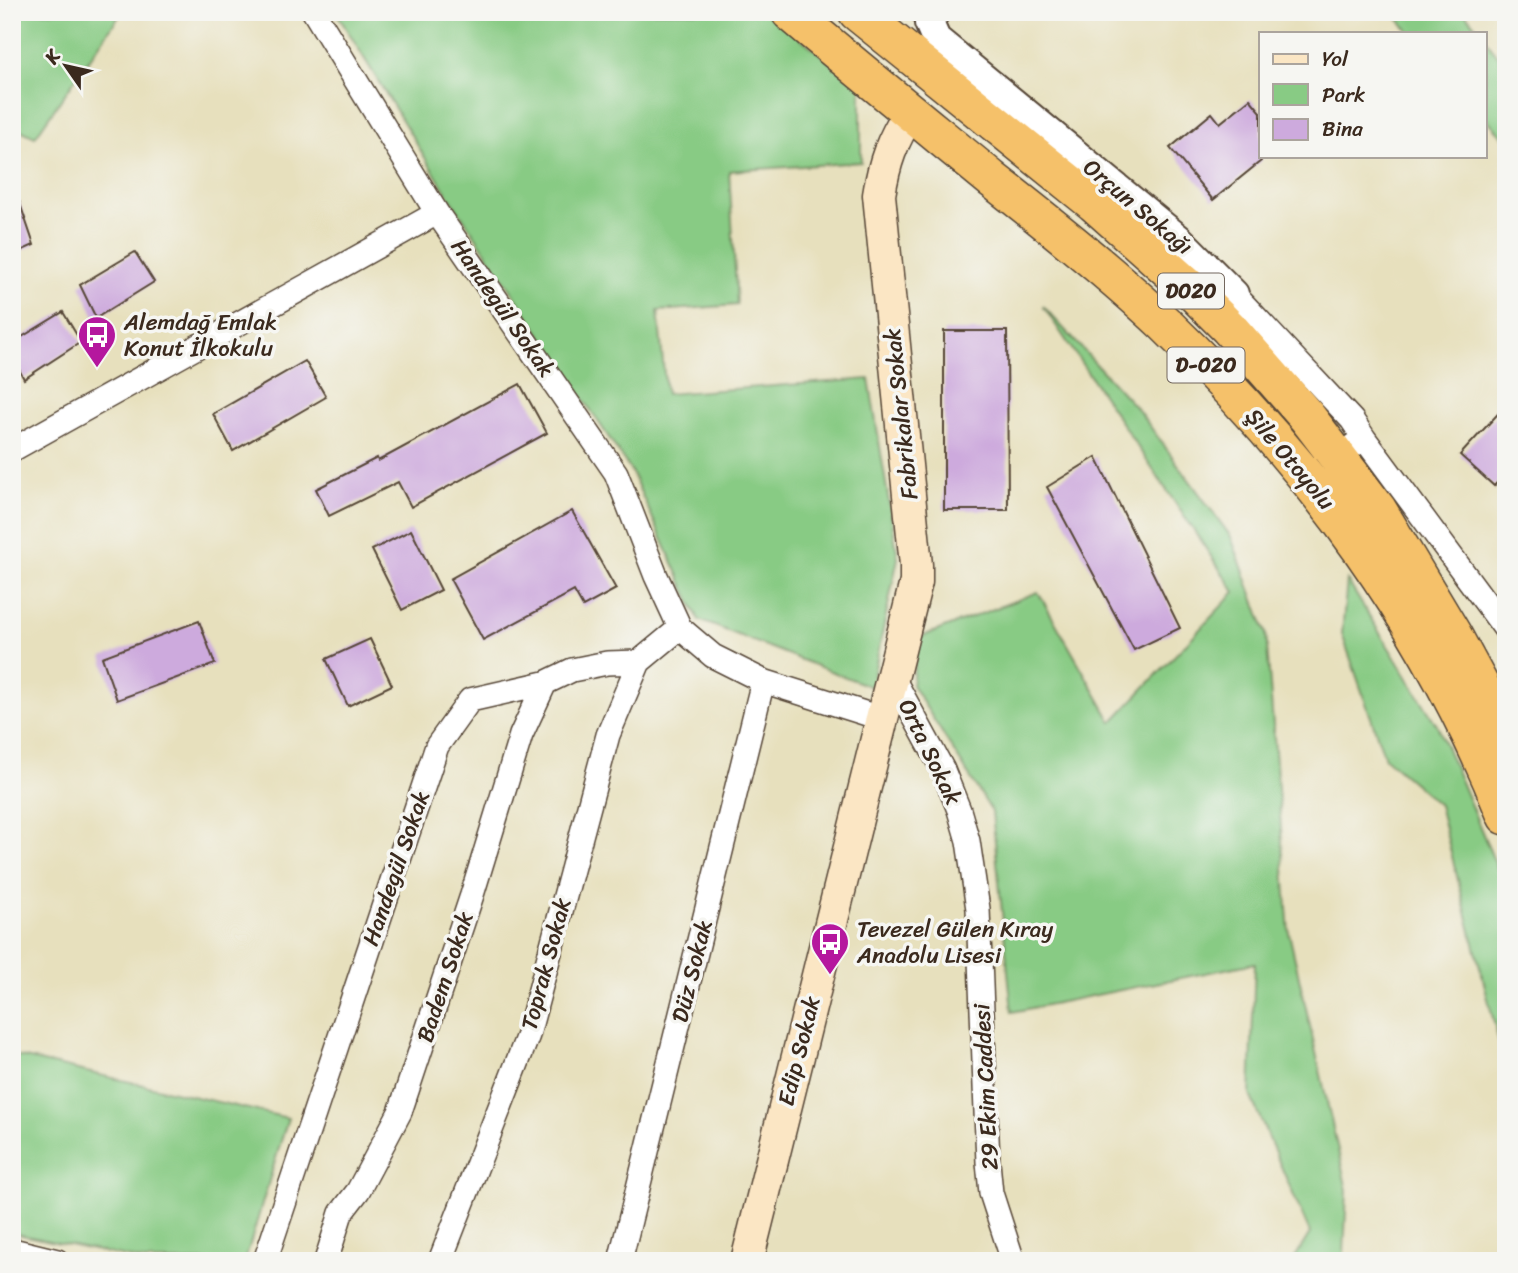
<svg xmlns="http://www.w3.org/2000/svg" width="1518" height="1273" font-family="Sriracha,sans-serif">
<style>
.green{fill:#88cb84;stroke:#627a51;stroke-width:2}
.building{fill:#cdaadd}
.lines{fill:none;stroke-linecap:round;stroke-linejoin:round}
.minor-casing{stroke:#554536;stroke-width:26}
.tertiary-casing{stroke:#554536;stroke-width:32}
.secondary-casing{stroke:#554536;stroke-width:35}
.trunk-casing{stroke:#554536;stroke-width:40}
.minor{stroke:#fff;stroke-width:23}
.tertiary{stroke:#fff;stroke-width:28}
.secondary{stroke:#fbe6c4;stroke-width:32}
.trunk{stroke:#f5c16b;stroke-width:37}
.labels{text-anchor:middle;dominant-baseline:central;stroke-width:7;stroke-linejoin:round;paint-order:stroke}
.shield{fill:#f6f6f2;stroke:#73675e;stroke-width:2}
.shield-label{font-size:21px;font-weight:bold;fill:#3b2a1e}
.street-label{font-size:23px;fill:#3b2a1e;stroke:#f6f6f2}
.poi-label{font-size:23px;fill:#3b2a1e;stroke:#f6f6f2;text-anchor:start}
</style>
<rect width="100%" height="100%" fill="#f6f6f2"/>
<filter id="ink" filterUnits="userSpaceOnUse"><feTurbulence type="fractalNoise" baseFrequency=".0143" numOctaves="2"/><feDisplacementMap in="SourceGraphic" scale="14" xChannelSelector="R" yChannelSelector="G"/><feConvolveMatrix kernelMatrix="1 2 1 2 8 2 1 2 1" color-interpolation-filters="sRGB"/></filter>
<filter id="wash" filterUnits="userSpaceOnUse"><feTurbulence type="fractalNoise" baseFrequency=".00686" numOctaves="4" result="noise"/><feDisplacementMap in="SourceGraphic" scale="28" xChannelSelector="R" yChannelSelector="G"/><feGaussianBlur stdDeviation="1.57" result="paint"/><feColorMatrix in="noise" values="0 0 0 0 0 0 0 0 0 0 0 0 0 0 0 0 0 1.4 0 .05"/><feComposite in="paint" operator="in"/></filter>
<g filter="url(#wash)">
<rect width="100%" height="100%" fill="#e7e0bd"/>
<path class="green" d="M 12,12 L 122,12 L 35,137 L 12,126 Z
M 336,12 L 768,12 L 861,87 L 861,162 L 729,171 L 737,305 L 658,311 L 666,394 L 869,379 L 898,558 L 871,687 L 699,620 L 631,471 L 446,192 Z
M 1392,12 L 1464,12 L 1481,33 L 1411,33 Z
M 1485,39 L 1506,66 L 1506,140 L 1485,117 Z
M 1043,306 L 1138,410 L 1231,537 L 1266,633 L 1289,933 L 1347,1190 L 1344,1253 L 1340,1261 L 1293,1261 L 1310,1233 L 1250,1095 L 1255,963 L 1012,1012 L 992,812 L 912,685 L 918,638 L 1038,592 L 1112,722 L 1235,592 Z
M 1347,580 L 1438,727 L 1506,889 L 1506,1111 L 1503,1058 L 1439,805 L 1385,758 L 1342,634 Z
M 12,1055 L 288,1118 L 245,1261 L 145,1261 L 12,1233 Z"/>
<g id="blocks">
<path class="building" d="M 1250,99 L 1261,112 L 1261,161 L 1213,200 L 1170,148 L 1212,113 L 1220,123 Z
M 12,189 L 15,189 L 34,245 L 12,255 Z
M 135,252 L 154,282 L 96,318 L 80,285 Z
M 63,312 L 81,342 L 24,379 L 12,356 L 12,343 Z
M 944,331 L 1007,331 L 1008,510 L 944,510 Z
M 305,361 L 326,397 L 233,451 L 213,414 Z
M 520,384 L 547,433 L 411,507 L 398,482 L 329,516 L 316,489 L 377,458 L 378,461 Z
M 1506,405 L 1506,473 L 1494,486 L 1460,455 Z
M 1096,457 L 1180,628 L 1134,650 L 1047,487 Z
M 572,511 L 616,589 L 583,607 L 574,591 L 483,640 L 450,579 Z
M 411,530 L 441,590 L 402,610 L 372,550 Z
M 199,621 L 215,664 L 117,700 L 102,657 Z
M 370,639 L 392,685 L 348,706 L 326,659 Z"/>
</g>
</g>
<g filter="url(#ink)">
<use href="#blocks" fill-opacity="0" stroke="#554536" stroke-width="2"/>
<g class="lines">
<defs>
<path id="minor" d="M 314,12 L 437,213 L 616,473 L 656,576 L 680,628 L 713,656 L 763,681 L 883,719
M 1234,294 L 1352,420 L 1364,438 L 1354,445
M 1364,438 L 1506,630
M 12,450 L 437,213
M 893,678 L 943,770 L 959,810 L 968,841 L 978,909 L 988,1162 L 991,1193 L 1013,1261
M 12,1250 L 57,1261
M 265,1261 L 437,746 L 470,700 L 545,683 L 572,670 L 607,663 L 639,662 L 680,628
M 326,1261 L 341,1213 L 358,1191 L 400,1112 L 472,895 L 521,735 L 545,683
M 440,1261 L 528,1035 L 608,735 L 639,662
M 620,1261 L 763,681"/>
<path id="tertiary" d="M 935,12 L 929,23 L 936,39 L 1179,239 L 1234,294 L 1217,316"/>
<path id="secondary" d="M 747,1261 L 916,582 L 916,565 L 879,195 C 884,162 892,141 910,112"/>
<path id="trunk" d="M 790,12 C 857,69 925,124 993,180 C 1052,226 1111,273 1165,324 C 1313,466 1430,625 1506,816
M 857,12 L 1094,203 L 1185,284 L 1229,328 L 1307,417 L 1378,510 L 1453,635 L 1506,733"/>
</defs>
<use href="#minor" class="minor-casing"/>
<use href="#tertiary" class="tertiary-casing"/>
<use href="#secondary" class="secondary-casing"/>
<use href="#trunk" class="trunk-casing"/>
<use href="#minor" class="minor"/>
<use href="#tertiary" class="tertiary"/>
<use href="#secondary" class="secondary"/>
<use href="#trunk" class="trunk"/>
</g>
</g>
<defs>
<symbol id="bus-pin" viewBox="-11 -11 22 30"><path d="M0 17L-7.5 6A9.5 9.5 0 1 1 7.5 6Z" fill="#b5179e" stroke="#f6f6f2"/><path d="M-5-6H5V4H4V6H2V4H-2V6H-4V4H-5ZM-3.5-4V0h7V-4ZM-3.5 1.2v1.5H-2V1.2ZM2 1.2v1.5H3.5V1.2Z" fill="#fff"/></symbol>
</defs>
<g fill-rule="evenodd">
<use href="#bus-pin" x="75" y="313" width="44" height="60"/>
<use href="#bus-pin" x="808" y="920" width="44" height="60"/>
</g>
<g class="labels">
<g class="shield">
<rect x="1158" y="273.5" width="66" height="35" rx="5"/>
<rect x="1167.5" y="347.5" width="77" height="35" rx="5"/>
</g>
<g class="shield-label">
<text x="1191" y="291">D020</text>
<text x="1206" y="365">D-020</text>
</g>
<g class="street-label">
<text transform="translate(1138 207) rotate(40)">Orçun Sokağı</text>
<text transform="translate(503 308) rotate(55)">Handegül Sokak</text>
<text transform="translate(901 414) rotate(-96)">Fabrikalar Sokak</text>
<text transform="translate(1290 459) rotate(50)">Şile Otoyolu</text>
<text transform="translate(930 752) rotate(64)">Orta Sokak</text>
<text transform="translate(396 868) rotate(-71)">Handegül Sokak</text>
<text transform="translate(546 964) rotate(-75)">Toprak Sokak</text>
<text transform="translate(692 971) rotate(-76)">Düz Sokak</text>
<text transform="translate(445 977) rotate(-72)">Badem Sokak</text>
<text transform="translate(799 1051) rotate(-76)">Edip Sokak</text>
<text transform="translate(986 1087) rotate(-93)">29 Ekim Caddesi</text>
</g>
<g class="poi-label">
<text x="124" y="322">Alemdağ Emlak<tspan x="124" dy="26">Konut İlkokulu</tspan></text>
<text x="857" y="929">Tevezel Gülen Kıray<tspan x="857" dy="26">Anadolu Lisesi</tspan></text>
</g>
</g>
<rect width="1518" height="1273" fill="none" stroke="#f6f6f2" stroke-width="42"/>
<rect x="1259" y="32" width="228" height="126" fill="#f6f6f2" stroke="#aba49d" stroke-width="2"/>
<rect x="1273" y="54" width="35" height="10" fill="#fbe6c4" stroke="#aba49d" stroke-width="2"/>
<text x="1322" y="66" font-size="21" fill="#3b2a1e">Yol</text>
<rect x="1273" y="84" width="35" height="21" fill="#88cb84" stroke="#aba49d" stroke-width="2"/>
<text x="1322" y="102" font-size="21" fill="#3b2a1e">Park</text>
<rect x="1273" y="119" width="35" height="21" fill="#cdaadd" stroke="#aba49d" stroke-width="2"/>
<text x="1322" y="136" font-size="21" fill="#3b2a1e">Bina</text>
<g transform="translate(66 66) rotate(304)" stroke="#f6f6f2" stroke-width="5" paint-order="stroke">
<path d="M0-5L12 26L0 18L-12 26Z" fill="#3b2a1e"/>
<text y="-10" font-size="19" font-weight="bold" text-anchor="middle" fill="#3b2a1e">K</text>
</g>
</svg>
